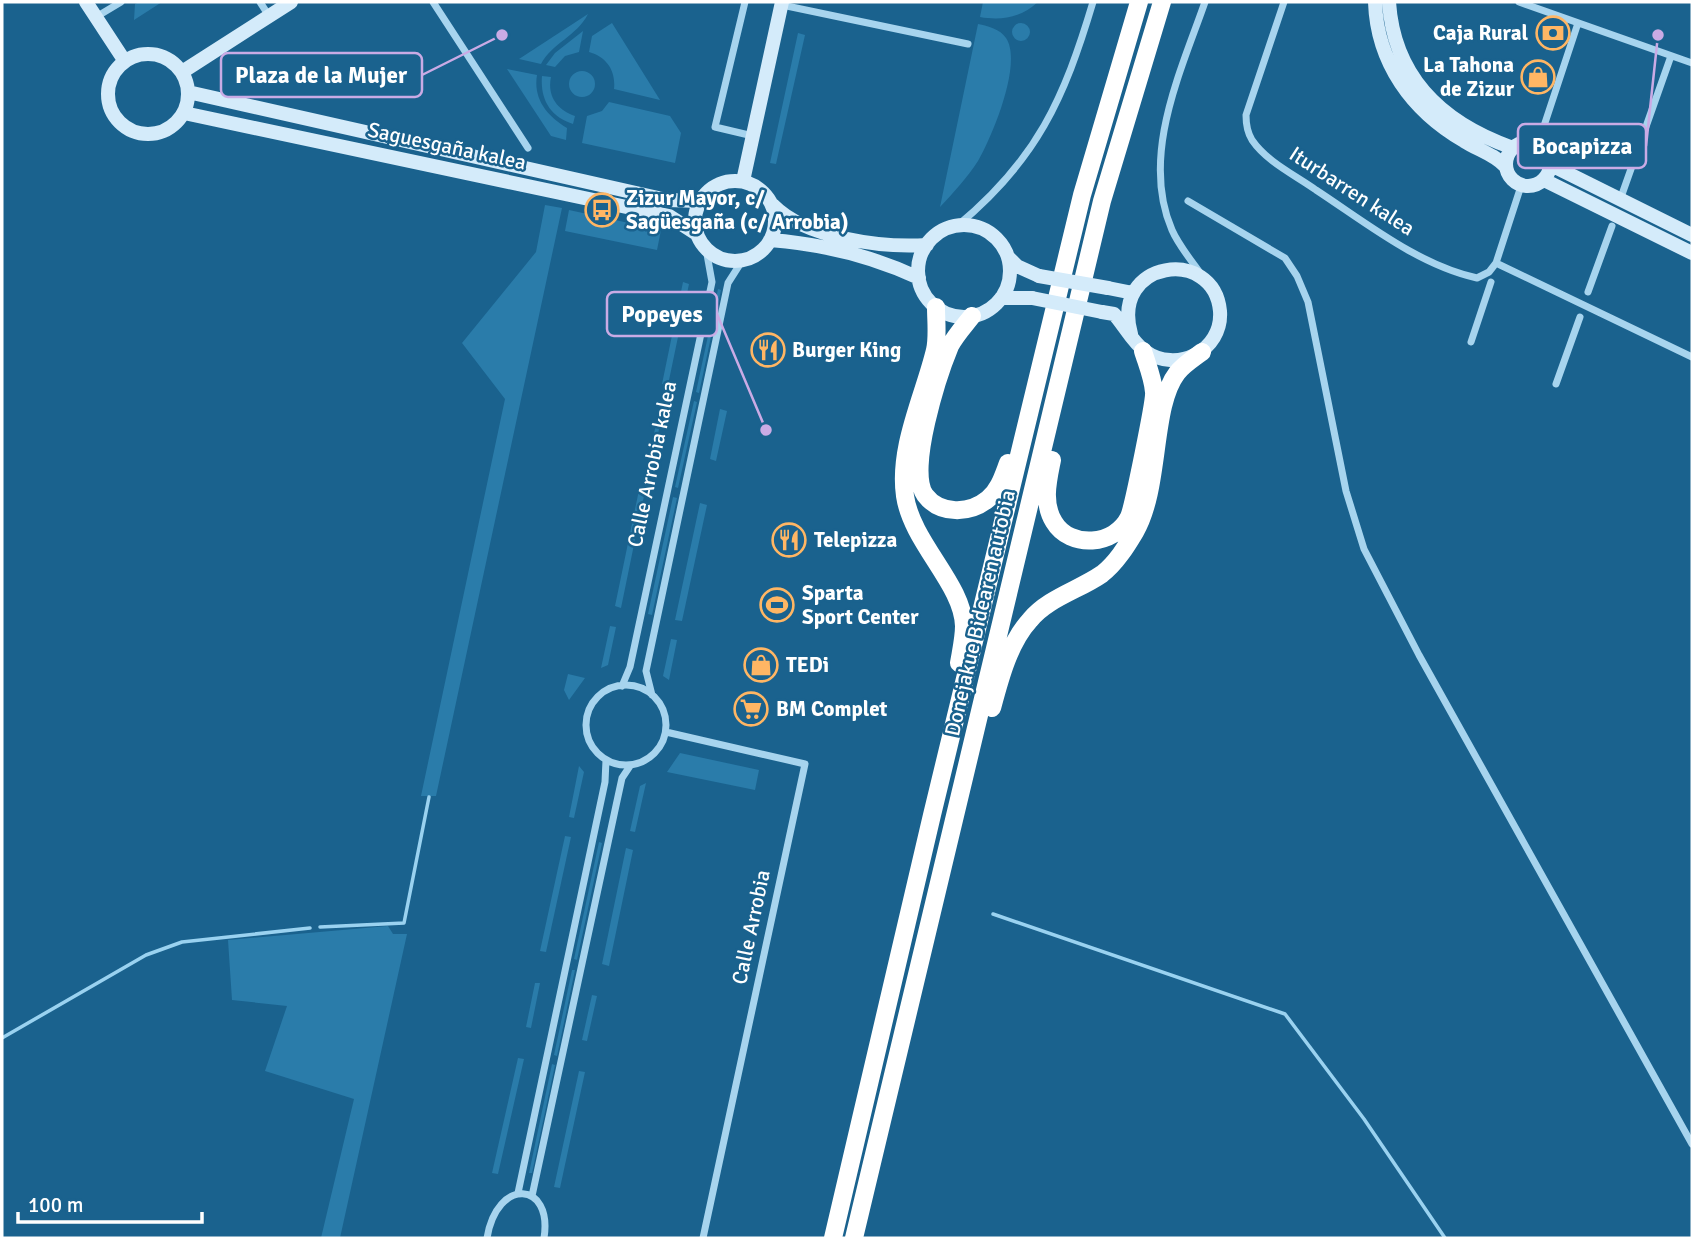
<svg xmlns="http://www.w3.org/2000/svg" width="1694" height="1240" font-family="Signika,sans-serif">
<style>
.green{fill:#2a7caa}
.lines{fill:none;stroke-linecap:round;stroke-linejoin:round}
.stream{stroke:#9ad2f0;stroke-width:3.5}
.street{stroke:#a7d4ee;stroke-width:7}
.secondary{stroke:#d4ebfa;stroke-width:14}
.highway{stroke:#fff;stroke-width:18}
.secondary-bridge{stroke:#d4ebfa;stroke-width:14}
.labels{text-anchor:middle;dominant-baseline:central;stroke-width:5;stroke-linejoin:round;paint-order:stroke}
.poi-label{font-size:21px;font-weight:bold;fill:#fff;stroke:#1a628e;text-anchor:start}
.street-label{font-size:21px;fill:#fff;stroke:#1a628e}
.leader{fill:none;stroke:#caabe5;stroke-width:2.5}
.callout-dot{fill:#caabe5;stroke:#1a628e;stroke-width:2.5}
.callout{fill:#1a628e;stroke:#caabe5;stroke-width:2.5}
.callout-label{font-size:23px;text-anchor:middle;font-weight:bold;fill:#fff}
</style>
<rect width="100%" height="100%" fill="#1a628e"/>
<path class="green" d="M 139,2 L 162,2 L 134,20 L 135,4 Z
M 983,2 L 1038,2 C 1022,17 1002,21 980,17 Z
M 588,14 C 577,36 552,43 541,64 L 519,59 Z
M 612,23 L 660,100 L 614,89 C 616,71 607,57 589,52 L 592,36 Z
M1012 32a9 9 0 1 1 18 0a9 9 0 1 1-18 0Z
M 978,24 C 988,26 1000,29 1006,38 C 1023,63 992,137 978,161 C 967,178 954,192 940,207 Z
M 583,31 L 579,52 L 565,56 L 555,67 L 546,65 L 555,53 Z
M 798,33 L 805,35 L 776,164 L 770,163 Z
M 507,69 L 537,75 C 533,99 547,116 567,128 L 566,140 L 551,136 Z
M569 84a13 13 0 1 1 26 0a13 13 0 1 1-26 0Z
M 542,76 L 551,77 C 547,96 557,110 575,116 L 573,124 C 550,117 540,99 542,76 Z
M 609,102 L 670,116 L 681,133 L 675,163 L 582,143 L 587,116 L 602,111 Z
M 545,205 L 562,208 L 436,796 L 421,796 L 505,399 L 462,343 L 536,252 Z
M 569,210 L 661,230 L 657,250 L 565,231 Z
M 683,282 L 689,284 L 668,385 L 662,384 Z
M 718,289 L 721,290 L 699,393 L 696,392 Z
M 694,401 L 697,402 L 678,488 L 675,487 Z
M 720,409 L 727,411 L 716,461 L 710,459 Z
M 658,415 L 662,415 L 652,462 L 648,461 Z
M 639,490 L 645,491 L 621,608 L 615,606 Z
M 673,497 L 677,498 L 652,615 L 648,614 Z
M 700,503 L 707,505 L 682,621 L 675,620 Z
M 610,626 L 616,627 L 608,665 L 601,668 Z
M 671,639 L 677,640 L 669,680 L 663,676 Z
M 568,674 L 585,678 L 569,700 L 564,690 Z
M 680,753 L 759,770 L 755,790 L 667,772 Z
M 579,766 L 584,772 L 574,818 L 569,817 Z
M 646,783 L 635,832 L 630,831 L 640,786 Z
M 565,836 L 571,837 L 546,952 L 540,951 Z
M 599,842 L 602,843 L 577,960 L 574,959 Z
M 626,848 L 633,850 L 609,966 L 602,964 Z
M 388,926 L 393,934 L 407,934 L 340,1238 L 321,1238 L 354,1099 L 265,1071 L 287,1006 L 232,1000 L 228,940 Z
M 572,970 L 575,970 L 557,1056 L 554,1055 Z
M 535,983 L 540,983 L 531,1028 L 526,1027 Z
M 592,995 L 597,996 L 587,1041 L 582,1040 Z
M 518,1058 L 524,1059 L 498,1174 L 492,1173 Z
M 552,1064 L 555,1065 L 532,1173 L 529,1173 Z
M 579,1071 L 585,1072 L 560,1188 L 554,1187 Z"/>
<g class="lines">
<path class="stream" d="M 993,914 L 1285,1014 L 1364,1119 L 1445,1238
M 320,927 L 404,923 L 429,797
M 2,1038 L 146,955 L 182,942 L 310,928"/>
<path class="street" d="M 260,2 L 269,16
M 433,2 L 528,148
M 745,2 L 715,127 L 753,136
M 1284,2 L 1246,115 C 1246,124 1247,132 1252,140 C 1267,162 1295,175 1316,190 C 1365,222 1418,265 1477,278 L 1489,272 L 1496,263 L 1521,186
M 1519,2 L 1692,63
M 782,5 L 968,44
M 96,17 L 121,2
M 1538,144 L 1578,23
M 1620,200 L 1671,56
M 1188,201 L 1285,258 L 1297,276 L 1308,302 L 1346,491 L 1364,549 L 1419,655 L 1692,1144
M 957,226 C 1037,160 1064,99 1093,2
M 1496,263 L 1692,357
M 1201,274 C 1191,260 1179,246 1172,230 C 1140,156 1181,71 1205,2
M 1588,292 L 1612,226
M 1471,342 L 1491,282
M 1556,384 L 1580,317
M586 725a40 40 0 1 1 80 0a40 40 0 1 1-80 0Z
M 622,686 L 630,667 L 712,282 L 706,249
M 652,695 L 646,671 L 728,283 L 742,261
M 666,732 L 805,764 L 703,1238
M 518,1193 L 605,782 L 606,760
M 532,1196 L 617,801 L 622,778 L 630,766
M 487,1238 C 497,1177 553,1181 544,1238"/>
<path class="secondary" d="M 86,2 L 124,60
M 1375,2 C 1377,63 1412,111 1464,141 C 1478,150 1494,154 1505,166
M 1389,2 C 1394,78 1442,123 1513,148
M108 94a40 40 0 1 1 80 0a40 40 0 1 1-80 0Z
M 182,72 L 291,2
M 188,92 L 667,200 L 700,201
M 184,113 L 669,216 L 697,234
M1506 164a22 22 0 1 1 44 0a22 22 0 1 1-44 0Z
M 1551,165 L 1692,235
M 1544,180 L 1692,253
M695 221a40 40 0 1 1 80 0a40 40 0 1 1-80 0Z
M 743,181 L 782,2
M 773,205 C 805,238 882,248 927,245
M918 271a46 46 0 1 1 92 0a46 46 0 1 1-92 0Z
M 770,240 C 822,244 872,256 919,278
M 1008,257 L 1017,266 L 1039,276
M 1108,288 L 1133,293
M 1001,298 L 1032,298
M 1102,312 L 1114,314 C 1124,325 1133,343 1145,351 C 1176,374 1223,351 1220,311 C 1214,246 1110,260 1131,334"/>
<path class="highway" d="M 936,307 C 936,321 938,337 935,350 C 924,396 898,447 905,496 C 912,543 963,584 964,626 C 964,638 961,651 959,663
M 972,316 C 965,325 955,336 950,346 C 938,375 907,470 925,495 C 940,515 970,514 988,499 C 999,490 1003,476 1008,463
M 1052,460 C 1048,480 1042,503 1054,522 C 1070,549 1115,546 1129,517 C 1133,508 1155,401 1154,392 C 1153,378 1147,364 1143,351
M 992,708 C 1000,678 1009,643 1030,620 C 1048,598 1079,590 1102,574 C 1116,563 1126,547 1135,532 C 1161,487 1151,407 1177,373 C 1183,365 1194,358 1202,352
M 833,1238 L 932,815 L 1082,195 L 1139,2
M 854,1238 L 1102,201 L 1162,2"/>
<path class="secondary-bridge" d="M 1039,276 L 1108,288
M 1032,298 L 1102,312"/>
</g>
<defs>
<symbol id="bank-ring" viewBox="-11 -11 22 22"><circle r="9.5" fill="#1a628e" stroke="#ffb664" stroke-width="1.5"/><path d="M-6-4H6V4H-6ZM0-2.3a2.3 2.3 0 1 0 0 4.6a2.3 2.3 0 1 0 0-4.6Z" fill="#ffb664"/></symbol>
<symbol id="shop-ring" viewBox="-11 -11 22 22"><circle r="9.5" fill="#1a628e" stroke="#ffb664" stroke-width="1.5"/><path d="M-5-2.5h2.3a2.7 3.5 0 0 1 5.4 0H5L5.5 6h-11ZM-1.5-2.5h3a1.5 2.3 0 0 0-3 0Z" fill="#ffb664"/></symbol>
<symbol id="bus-ring" viewBox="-11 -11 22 22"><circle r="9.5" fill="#1a628e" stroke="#ffb664" stroke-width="1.5"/><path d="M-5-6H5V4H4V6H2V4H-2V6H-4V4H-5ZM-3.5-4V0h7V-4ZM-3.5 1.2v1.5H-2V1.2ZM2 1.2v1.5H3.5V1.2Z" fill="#ffb664"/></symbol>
<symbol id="restaurant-ring" viewBox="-11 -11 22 22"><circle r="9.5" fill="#1a628e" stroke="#ffb664" stroke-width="1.5"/><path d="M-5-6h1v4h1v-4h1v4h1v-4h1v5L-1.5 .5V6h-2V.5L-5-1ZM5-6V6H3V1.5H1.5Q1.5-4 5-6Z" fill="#ffb664"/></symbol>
<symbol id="stadium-ring" viewBox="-11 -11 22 22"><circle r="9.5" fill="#1a628e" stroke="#ffb664" stroke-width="1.5"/><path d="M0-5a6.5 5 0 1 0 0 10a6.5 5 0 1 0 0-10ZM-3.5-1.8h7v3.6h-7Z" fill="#ffb664"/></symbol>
<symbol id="supermarket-ring" viewBox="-11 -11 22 22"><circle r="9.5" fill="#1a628e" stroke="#ffb664" stroke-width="1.5"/><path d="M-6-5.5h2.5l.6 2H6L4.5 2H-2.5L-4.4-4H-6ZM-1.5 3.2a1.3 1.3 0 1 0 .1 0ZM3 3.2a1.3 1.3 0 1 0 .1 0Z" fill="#ffb664"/></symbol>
</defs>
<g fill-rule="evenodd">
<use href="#bank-ring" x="1534" y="14" width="38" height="38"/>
<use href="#shop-ring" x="1519" y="58" width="38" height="38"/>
<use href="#bus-ring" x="583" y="191" width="38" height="38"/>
<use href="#restaurant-ring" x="749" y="331" width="38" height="38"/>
<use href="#restaurant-ring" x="770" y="521" width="38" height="38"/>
<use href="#stadium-ring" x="758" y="586" width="38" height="38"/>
<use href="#shop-ring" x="742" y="646" width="38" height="38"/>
<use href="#supermarket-ring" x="732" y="690" width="38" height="38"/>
</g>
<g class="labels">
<g class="poi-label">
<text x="1528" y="33" text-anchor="end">Caja Rural</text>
<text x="1514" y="65" text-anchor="end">La Tahona<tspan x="1514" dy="24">de Zizur</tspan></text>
<text x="626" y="198">Zizur Mayor, c/<tspan x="626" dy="24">Sagüesgaña (c/ Arrobia)</tspan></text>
<text x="792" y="350">Burger King</text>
<text x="814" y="540">Telepizza</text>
<text x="802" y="593">Sparta<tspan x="802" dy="24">Sport Center</tspan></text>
<text x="786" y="665">TEDi</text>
<text x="776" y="709">BM Complet</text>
</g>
<g class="street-label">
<text transform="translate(447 146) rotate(12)">Saguesgaña kalea</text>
<text transform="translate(1352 191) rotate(33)">Iturbarren kalea</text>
<text transform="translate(652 464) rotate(-78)">Calle Arrobia kalea</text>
<text transform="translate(980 613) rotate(-77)">Donejakue Bidearen autobia</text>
<text transform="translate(751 927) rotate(-78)">Calle Arrobia</text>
</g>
</g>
<path class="leader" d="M502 35L422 75M1658 35L1646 146M766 430L717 314"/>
<g class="callout-dot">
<circle cx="502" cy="35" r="7"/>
<circle cx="1658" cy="35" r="7"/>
<circle cx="766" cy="430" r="7"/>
</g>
<g class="callout">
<rect x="221" y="53" width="201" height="44" rx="7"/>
<rect x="1518" y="124" width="128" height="44" rx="7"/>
<rect x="607" y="292" width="110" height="44" rx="7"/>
</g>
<g class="callout-label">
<text x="321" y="83">Plaza de la Mujer</text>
<text x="1582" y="154">Bocapizza</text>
<text x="662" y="322">Popeyes</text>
</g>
<rect width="1694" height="1240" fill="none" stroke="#ffffff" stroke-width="7"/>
<path d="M18 1212v10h184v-10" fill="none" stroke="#ffffff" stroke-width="3.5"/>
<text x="28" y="1212" font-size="21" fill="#ffffff" stroke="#1a628e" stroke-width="5" paint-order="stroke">100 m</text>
</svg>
